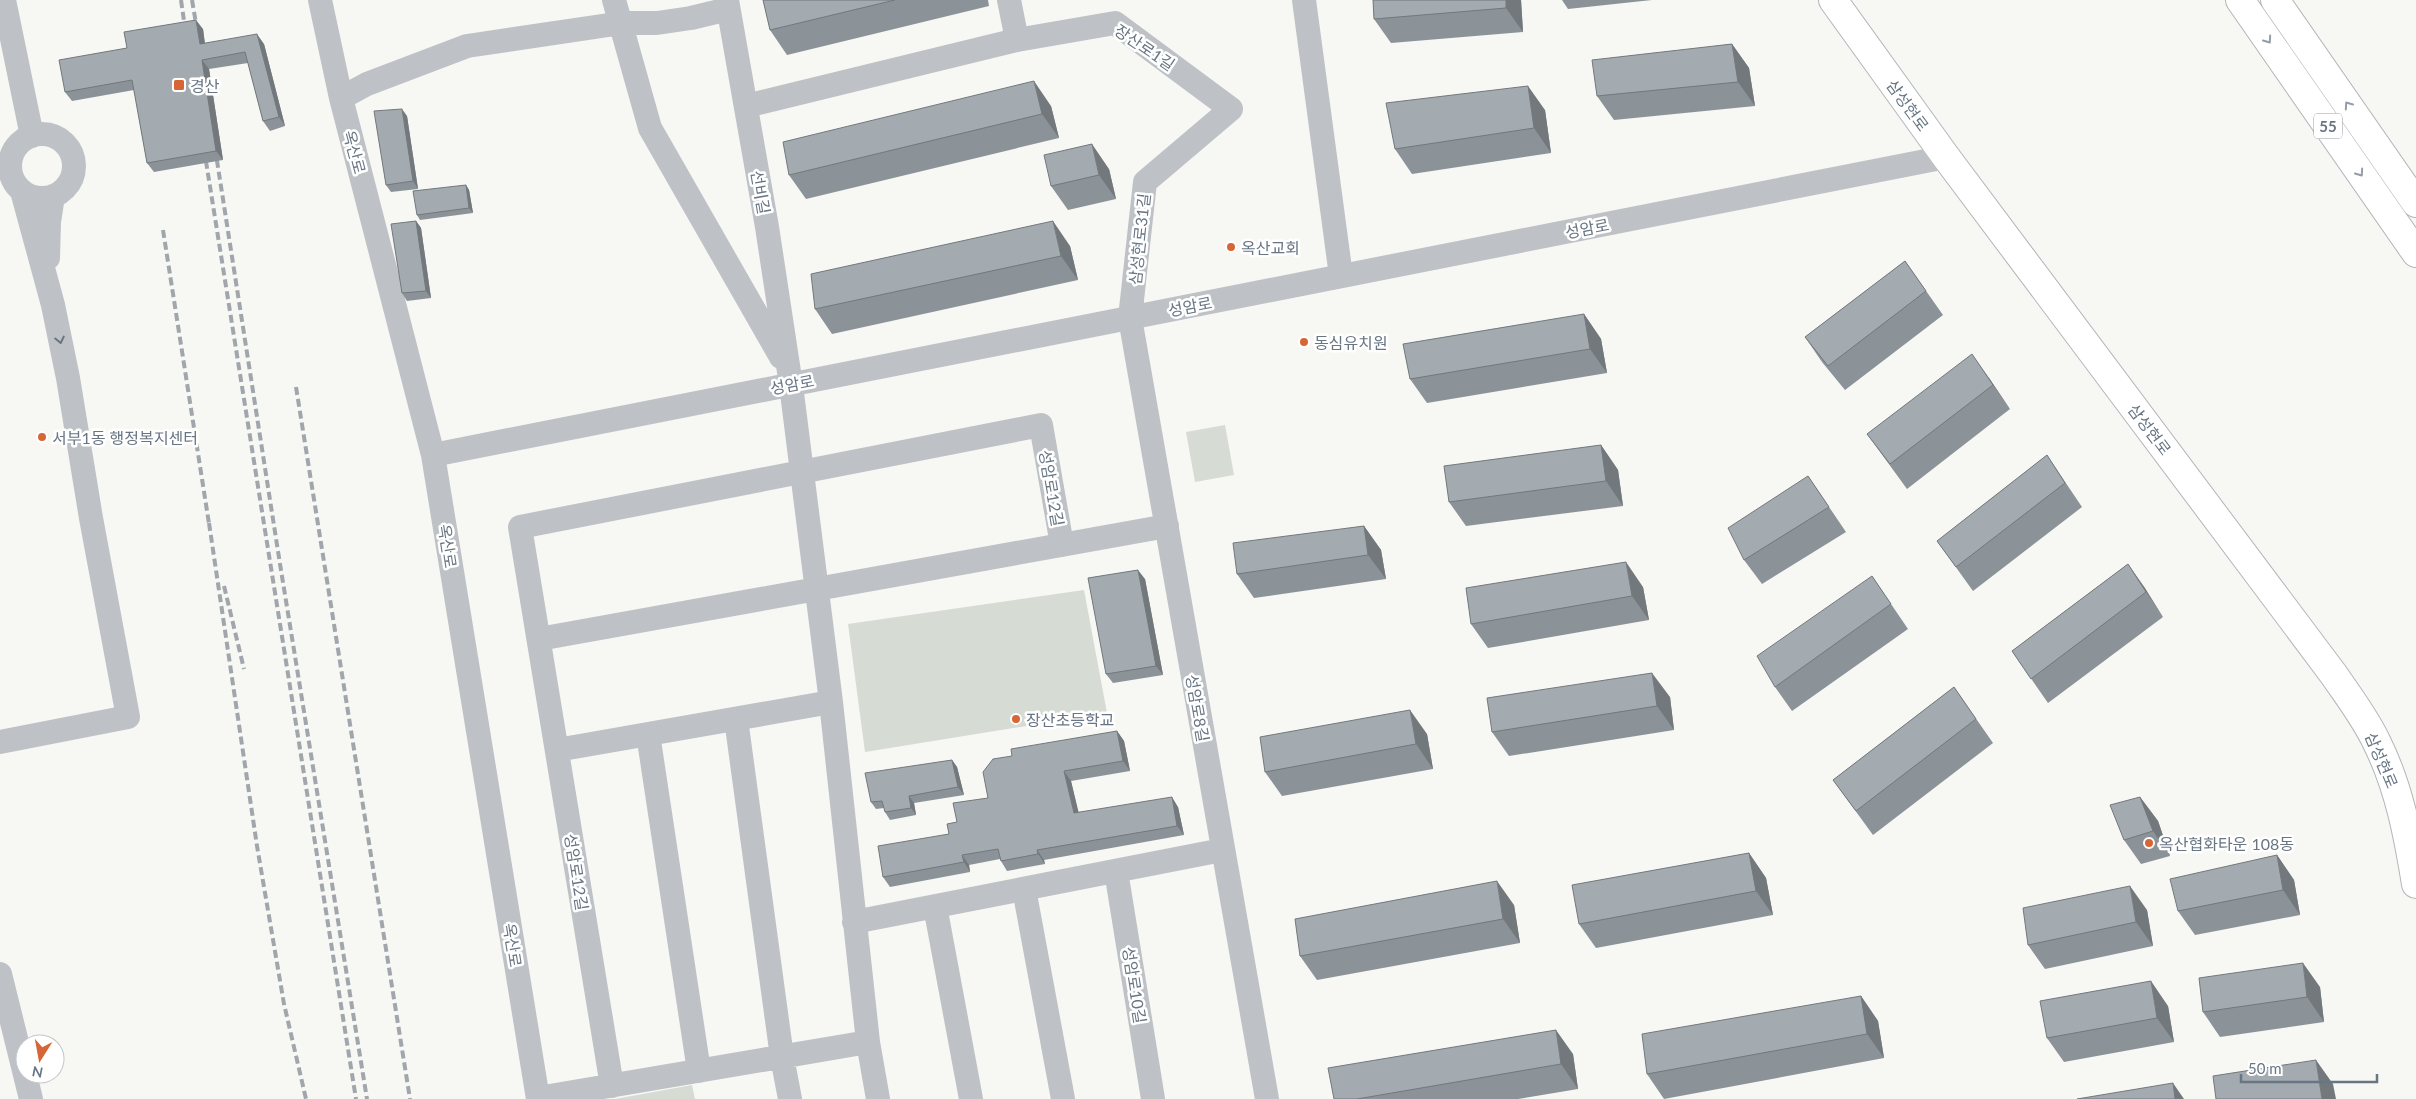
<svg xmlns="http://www.w3.org/2000/svg" width="2416" height="1099" font-family="Lato,'Noto Sans KR',sans-serif">
<style>
.green{fill:#d6dbd4}
.lines{fill:none;stroke-linecap:round;stroke-linejoin:round}
.major-casing{stroke:#b2b6ba;stroke-width:30}
.highway-casing{stroke:#b2b5b9;stroke-width:30}
.minor{stroke:#bec2c6;stroke-width:24}
.major{stroke:#fff;stroke-width:28}
.highway{stroke:#fff;stroke-width:28}
.rail{stroke:#a0a6ac;stroke-width:4;stroke-dasharray:8 4;stroke-linecap:butt}
.wall{fill:#8c9398}
.shaded-wall{fill:#72787c}
.building{fill:#a3abb1;stroke:#72787c}
.oneway{stroke:#959ea8}
.oneway2{stroke:#687583}
.poi-dot{fill:#d66635;stroke:#fff;stroke-width:2}
.labels{text-anchor:middle;dominant-baseline:central;stroke-width:5;stroke-linejoin:round;paint-order:stroke}
.shield{fill:#fff;stroke:#959ea8;stroke-width:1}
.shield-label{font-size:15px;font-weight:bold;fill:#687583}
.street-label{font-size:16px;fill:#687583;stroke:#fff}
.poi-label{font-size:16px;fill:#687583;stroke:#fff;text-anchor:start}
</style>
<rect width="100%" height="100%" fill="#f7f7f4"/>
<path class="green" d="M 1225,425 L 1234,475 L 1195,482 L 1186,432 Z
M 1084,590 L 1107,713 L 865,752 L 848,624 Z
M 692,1085 L 695,1099 L 615,1099 Z"/>
<g class="lines">
<defs>
<path id="major" d="M 1833,0 L 1946,157 L 2334,675 C 2349,697 2366,719 2377,743 C 2399,787 2408,835 2416,884"/>
<path id="highway" d="M 2240,0 L 2416,253
M 2275,0 L 2416,203"/>
</defs>
<use href="#major" class="major-casing"/>
<use href="#highway" class="highway-casing"/>
<path class="minor" d="M 4,0 L 32,136
M 320,0 L 341,98 L 433,455 L 538,1099
M 614,0 L 650,128 L 781,357
M 727,0 L 767,227 L 791,385 L 831,702 L 868,1042 L 878,1099
M 1304,0 L 1341,276
M 1017,40 L 1115,23 L 1231,109 L 1145,182 L 1130,318 L 1267,1099
M 341,98 L 367,84 L 467,46 L 622,23 L 657,23 L 691,18 L 728,9
M 746,106 L 1017,40 L 1009,0
M10 166a32 32 0 1 1 64 0a32 32 0 1 1-64 0Z
M 48,258 L 49,222 L 53,196
M 433,455 L 1946,157
M 539,639 L 1167,526
M 736,719 L 782,1057 L 790,1099
M 648,734 L 699,1071
M 0,742 L 128,717 L 91,518 L 68,378 L 53,305 L 22,191
M 557,750 L 831,702
M 1116,871 L 1153,1099
M 1024,889 L 1063,1099
M 935,906 L 971,1099
M 854,922 L 1222,850
M 0,974 L 31,1099
M 612,1086 L 520,527 L 1041,425 L 1062,545
M 538,1098 L 868,1042"/>
<use href="#major" class="major"/>
<use href="#highway" class="highway"/>
<path class="rail" d="M 181,0 L 186,35
M 192,0 L 198,35
M 215,148 L 280,564 L 367,1099
M 204,149 L 356,1099
M 163,230 L 210,530
M 296,387 L 410,1099
M 209,523 L 257,846 L 284,1004 L 306,1099
M 224,586 L 244,669"/>
</g>
<path class="wall" d="M 763,0 L 988,0 L 989,6 L 787,55 L 770,30 Z
M 1373,0 L 1521,0 L 1523,32 L 1391,43 L 1374,19 Z
M 1562,0 L 1652,0 L 1568,9 Z
M 203,29 L 205,43 L 264,44 L 285,126 L 270,131 L 263,121 L 248,63 L 209,69 L 223,160 L 154,172 L 147,163 L 134,90 L 72,101 L 65,92 L 127,48 Z
M 1732,44 L 1749,68 L 1755,106 L 1614,120 L 1597,96 Z
M 1051,106 L 1059,138 L 806,199 L 789,175 Z
M 1545,110 L 1551,153 L 1412,174 L 1395,149 Z
M 407,116 L 418,189 L 391,192 L 386,185 Z
M 1109,169 L 1116,199 L 1068,210 L 1051,186 Z
M 466,185 L 469,190 L 473,213 L 420,220 L 417,215 Z
M 416,221 L 421,228 L 431,298 L 407,301 L 402,293 Z
M 1070,246 L 1078,280 L 832,334 L 815,309 Z
M 1905,261 L 1943,315 L 1845,390 L 1822,362 L 1805,337 Z
M 1584,314 L 1601,339 L 1607,373 L 1427,403 L 1410,379 Z
M 1989,378 L 2010,409 L 1907,489 L 1867,434 Z
M 1601,445 L 1618,470 L 1623,506 L 1466,526 L 1449,502 Z
M 2047,455 L 2082,507 L 1973,591 L 1937,541 Z
M 1808,476 L 1846,532 L 1762,584 L 1744,560 Z
M 1364,526 L 1381,550 L 1386,579 L 1254,598 L 1237,574 Z
M 2128,564 L 2163,617 L 2048,703 L 2012,651 Z
M 1872,576 L 1908,629 L 1792,711 L 1775,687 Z
M 1145,579 L 1163,675 L 1113,683 L 1106,674 Z
M 1643,587 L 1649,620 L 1488,648 L 1471,624 Z
M 1954,687 L 1993,743 L 1873,835 L 1833,780 Z
M 1670,697 L 1674,730 L 1509,756 L 1492,732 Z
M 1117,731 L 1124,741 L 1130,771 L 1071,781 L 1078,812 L 1178,807 L 1184,835 L 1044,860 L 1045,864 L 1007,871 L 1001,861 L 1000,859 L 969,865 L 970,872 L 890,887 L 883,877 L 949,834 L 957,822 L 988,798 L 1012,756 Z
M 1427,734 L 1433,769 L 1282,796 L 1265,772 Z
M 952,760 L 957,767 L 964,795 L 914,803 L 916,815 L 890,820 L 885,812 L 884,808 L 876,809 L 871,802 Z
M 2140,797 L 2158,821 L 2170,856 L 2141,864 L 2124,840 Z
M 1749,853 L 1766,878 L 1773,915 L 1596,948 L 1579,924 Z
M 2277,855 L 2294,880 L 2300,915 L 2195,935 L 2178,911 Z
M 1514,905 L 1520,943 L 1317,980 L 1300,956 Z
M 2147,910 L 2153,946 L 2045,969 L 2028,945 Z
M 2320,987 L 2324,1022 L 2220,1037 L 2203,1012 Z
M 1861,996 L 1878,1021 L 1884,1058 L 1664,1099 L 1647,1074 Z
M 2168,1006 L 2174,1042 L 2064,1062 L 2047,1038 Z
M 1573,1054 L 1578,1089 L 1518,1099 L 1334,1099 Z"/>
<path class="shaded-wall" d="M 1506,0 L 1521,0 L 1523,32 L 1506,8 Z
M 196,20 L 203,29 L 206,54 L 200,44 Z
M 257,34 L 264,44 L 285,126 L 279,117 Z
M 1732,44 L 1749,68 L 1755,106 L 1738,82 Z
M 202,60 L 209,69 L 223,160 L 216,151 Z
M 1034,81 L 1051,106 L 1059,138 L 1042,114 Z
M 1528,86 L 1545,110 L 1551,153 L 1534,128 Z
M 402,109 L 407,116 L 418,189 L 413,181 Z
M 1092,144 L 1109,169 L 1116,199 L 1099,175 Z
M 466,185 L 469,190 L 473,213 L 469,208 Z
M 416,221 L 421,228 L 431,298 L 426,291 Z
M 1053,221 L 1070,246 L 1078,280 L 1061,256 Z
M 1584,314 L 1601,339 L 1607,373 L 1590,349 Z
M 1972,354 L 1989,378 L 2010,409 L 1993,385 Z
M 1601,445 L 1618,470 L 1623,506 L 1606,481 Z
M 1364,526 L 1381,550 L 1386,579 L 1368,555 Z
M 1626,562 L 1643,587 L 1649,620 L 1632,596 Z
M 2128,564 L 2145,588 L 2163,617 L 2146,592 Z
M 1138,570 L 1145,579 L 1163,675 L 1156,666 Z
M 1652,673 L 1670,697 L 1674,730 L 1657,706 Z
M 1410,710 L 1427,734 L 1433,769 L 1416,744 Z
M 1117,731 L 1124,741 L 1130,771 L 1123,761 Z
M 952,760 L 957,767 L 964,795 L 958,787 Z
M 1064,771 L 1071,781 L 1081,822 L 1074,813 Z
M 909,796 L 914,803 L 916,815 L 911,808 Z
M 1172,797 L 1178,807 L 1184,835 L 1177,826 Z
M 2140,797 L 2158,821 L 2170,856 L 2153,831 Z
M 1037,850 L 1044,860 L 1045,864 L 1038,854 Z
M 1749,853 L 1766,878 L 1773,915 L 1756,891 Z
M 962,855 L 969,865 L 970,872 L 964,862 Z
M 2277,855 L 2294,880 L 2300,915 L 2283,890 Z
M 1497,881 L 1514,905 L 1520,943 L 1503,919 Z
M 2130,886 L 2147,910 L 2153,946 L 2136,922 Z
M 2303,963 L 2320,987 L 2324,1022 L 2307,997 Z
M 2151,981 L 2168,1006 L 2174,1042 L 2157,1018 Z
M 1861,996 L 1878,1021 L 1884,1058 L 1867,1034 Z
M 1556,1030 L 1573,1054 L 1578,1089 L 1561,1064 Z
M 2316,1060 L 2333,1084 L 2336,1099 L 2322,1099 Z
M 2173,1083 L 2184,1099 L 2175,1099 Z"/>
<path class="building" d="M 763,0 L 895,0 L 770,30 Z
M 1373,0 L 1506,0 L 1506,8 L 1374,19 Z
M 196,20 L 200,44 L 257,34 L 279,117 L 263,121 L 245,52 L 202,60 L 216,151 L 147,163 L 132,80 L 65,92 L 59,60 L 127,48 L 124,32 Z
M 1732,44 L 1738,82 L 1597,96 L 1592,60 Z
M 1034,81 L 1042,114 L 789,175 L 783,142 Z
M 1528,86 L 1534,128 L 1395,149 L 1386,103 Z
M 402,109 L 413,181 L 386,185 L 374,111 Z
M 1092,144 L 1099,175 L 1051,186 L 1044,155 Z
M 466,185 L 469,208 L 417,215 L 413,191 Z
M 416,221 L 426,291 L 402,293 L 391,224 Z
M 1053,221 L 1061,256 L 815,309 L 811,274 Z
M 1905,261 L 1926,291 L 1828,366 L 1805,337 Z
M 1584,314 L 1590,349 L 1410,379 L 1403,344 Z
M 1972,354 L 1993,385 L 1890,464 L 1867,434 Z
M 1601,445 L 1606,481 L 1449,502 L 1444,466 Z
M 2047,455 L 2065,483 L 1956,567 L 1937,541 Z
M 1808,476 L 1829,507 L 1744,560 L 1728,528 Z
M 1364,526 L 1368,555 L 1237,574 L 1233,543 Z
M 1626,562 L 1632,596 L 1471,624 L 1466,588 Z
M 2128,564 L 2146,592 L 2031,679 L 2012,651 Z
M 1138,570 L 1156,666 L 1106,674 L 1088,578 Z
M 1872,576 L 1891,604 L 1775,687 L 1757,656 Z
M 1652,673 L 1657,706 L 1492,732 L 1487,698 Z
M 1954,687 L 1976,719 L 1856,811 L 1833,780 Z
M 1410,710 L 1416,744 L 1265,772 L 1260,737 Z
M 1117,731 L 1123,761 L 1064,771 L 1074,813 L 1172,797 L 1177,826 L 1037,850 L 1038,854 L 1001,861 L 998,849 L 962,855 L 964,862 L 883,877 L 878,846 L 949,834 L 947,824 L 957,822 L 953,803 L 988,798 L 983,772 L 993,759 L 1012,756 L 1011,749 Z
M 952,760 L 958,787 L 909,796 L 911,808 L 885,812 L 882,801 L 871,802 L 865,773 Z
M 2140,797 L 2153,831 L 2124,840 L 2110,805 Z
M 1749,853 L 1756,891 L 1579,924 L 1572,885 Z
M 2277,855 L 2283,890 L 2178,911 L 2170,879 Z
M 1497,881 L 1503,919 L 1300,956 L 1295,919 Z
M 2130,886 L 2136,922 L 2028,945 L 2023,908 Z
M 2303,963 L 2307,997 L 2203,1012 L 2199,978 Z
M 2151,981 L 2157,1018 L 2047,1038 L 2040,1001 Z
M 1861,996 L 1867,1034 L 1647,1074 L 1642,1034 Z
M 1556,1030 L 1561,1064 L 1357,1099 L 1334,1099 L 1328,1068 Z
M 2316,1060 L 2322,1099 L 2216,1099 L 2213,1076 Z
M 2173,1083 L 2175,1099 L 2077,1099 Z"/>
<defs><path id="oneway-chevron" d="M-2-3.5L2.5 0L-2 3.5" fill="none" stroke-width="1.6" stroke-linecap="round" stroke-linejoin="round" transform="scale(1.25)"/></defs>
<g class="oneway">
<use href="#oneway-chevron" transform="translate(2268 40) rotate(55)"/>
<use href="#oneway-chevron" transform="translate(2348 105) rotate(-125)"/>
<use href="#oneway-chevron" transform="translate(2360 173) rotate(55)"/>
</g>
<use class="oneway2" href="#oneway-chevron" transform="translate(60 340) rotate(78)"/>
<g class="poi-dot">
<rect x="173" y="79" width="12" height="12" rx="2.5"/>
<circle cx="1231" cy="247" r="5"/>
<circle cx="1304" cy="342" r="5"/>
<circle cx="42" cy="437" r="5"/>
<circle cx="1016" cy="719" r="5"/>
<circle cx="2149" cy="843" r="5"/>
</g>
<g class="labels">
<rect class="shield" x="2314" y="113.5" width="28" height="25" rx="4"/>
<g class="shield-label">
<text x="2328" y="126">55</text>
</g>
<g class="street-label">
<text transform="translate(1145 47) rotate(34)">장산로1길</text>
<text transform="translate(1908 105) rotate(54)">삼성현로</text>
<text transform="translate(355 152) rotate(75)">옥산로</text>
<text transform="translate(761 192) rotate(80)">선비길</text>
<text transform="translate(1587 228) rotate(-11)">성암로</text>
<text transform="translate(1139 239) rotate(-84)">삼성현로31길</text>
<text transform="translate(1190 306) rotate(-11)">성암로</text>
<text transform="translate(792 384) rotate(-11)">성암로</text>
<text transform="translate(2150 429) rotate(53)">삼성현로</text>
<text transform="translate(1052 488) rotate(80)">성암로12길</text>
<text transform="translate(448 546) rotate(81)">옥산로</text>
<text transform="translate(1198 708) rotate(80)">성암로8길</text>
<text transform="translate(2382 760) rotate(67)">삼성현로</text>
<text transform="translate(577 872) rotate(81)">성암로12길</text>
<text transform="translate(513 945) rotate(81)">옥산로</text>
<text transform="translate(1135 985) rotate(81)">성암로10길</text>
</g>
<g class="poi-label">
<text x="190" y="85">경산</text>
<text x="1241" y="247">옥산교회</text>
<text x="1314" y="342">동심유치원</text>
<text x="52" y="437">서부1동 행정복지센터</text>
<text x="1026" y="719">장산초등학교</text>
<text x="2159" y="843">옥산협화타운 108동</text>
</g>
</g>
<g transform="translate(40 1059) rotate(191)"><circle r="24" fill="#ffffff" stroke="#c3c8cd"/>
<path d="M0-4L9 19L0 12L-9 19Z" fill="#d66635"/>
<text y="-8" font-size="14" font-weight="bold" text-anchor="middle" fill="#687583">N</text>
</g>
<path d="M2241 1074v8h136v-8" fill="none" stroke="#687583" stroke-width="2.5"/>
<text x="2248" y="1074" font-size="15" fill="#687583" stroke="#ffffff" stroke-width="4" paint-order="stroke">50 m</text>
</svg>
